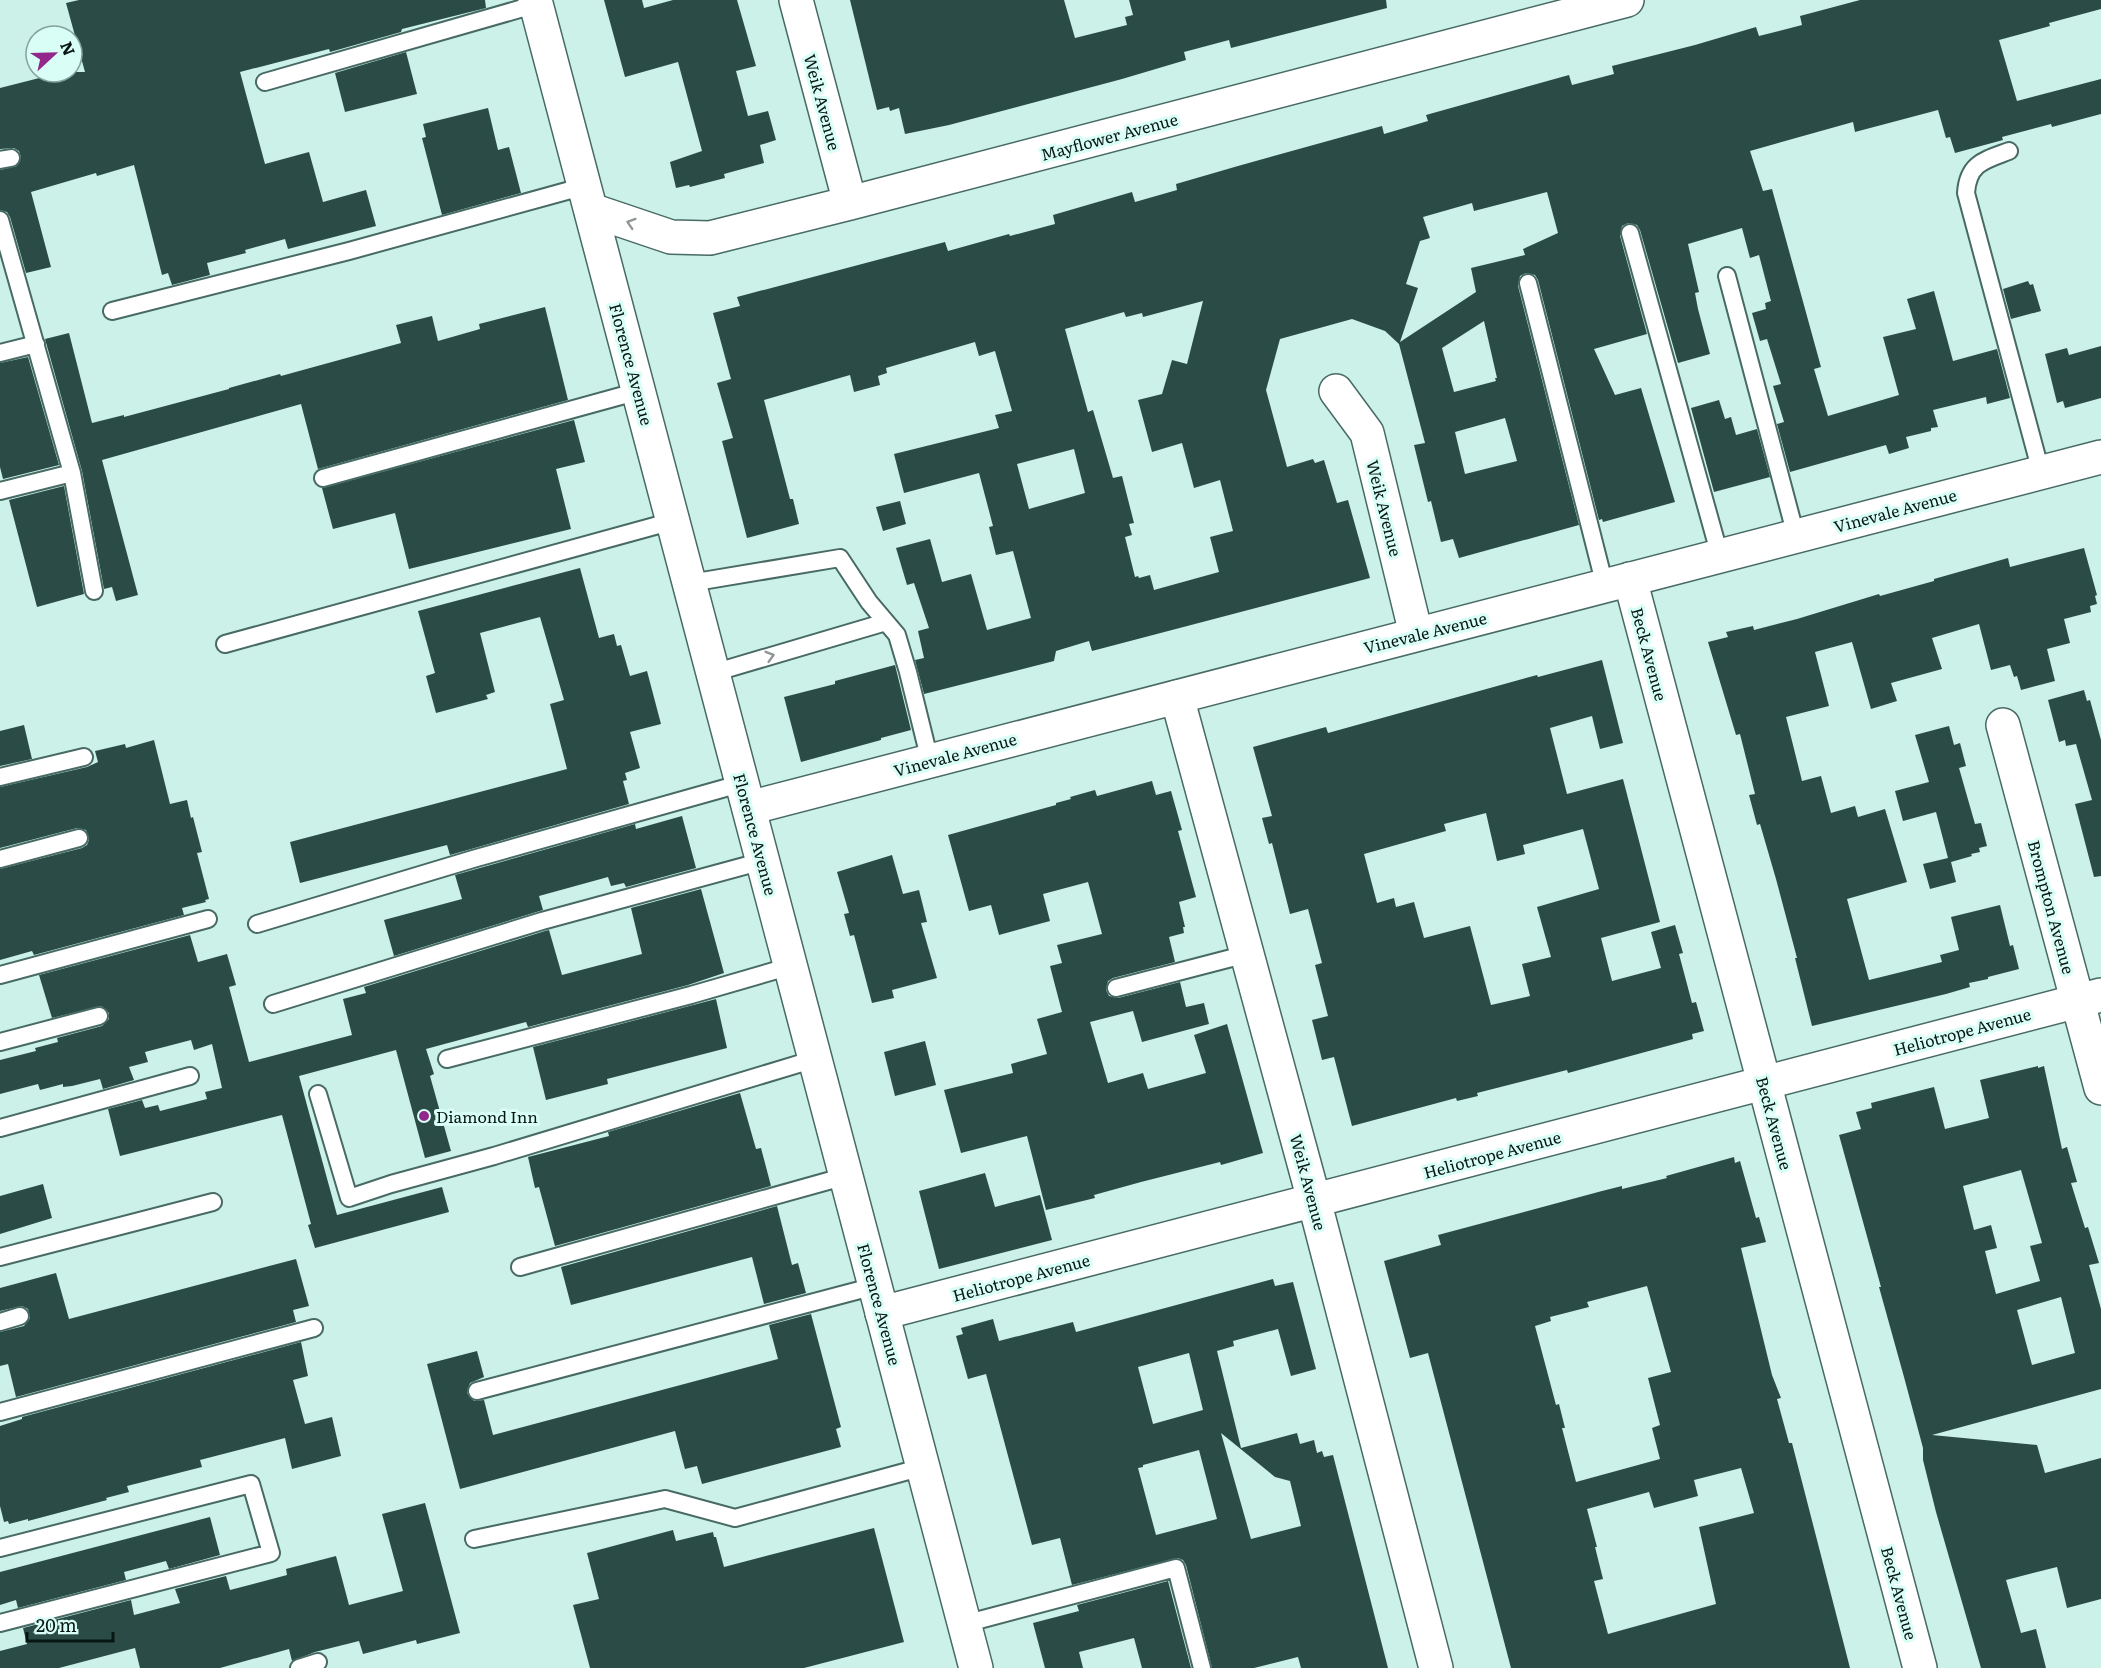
<svg xmlns="http://www.w3.org/2000/svg" width="2101" height="1668" font-family="Literata,serif">
<style>
.building{fill:#2b4c46;fill-rule:evenodd}
.lines{fill:none;stroke-linecap:round;stroke-linejoin:round}
.lane-casing{stroke:#486a64;stroke-width:20}
.street-casing{stroke:#486a64;stroke-width:36}
.secondary-casing{stroke:#486a64;stroke-width:36}
.primary-casing{stroke:#486a64;stroke-width:36}
.lane{stroke:#fff;stroke-width:16}
.street{stroke:#fff;stroke-width:33}
.secondary{stroke:#fff;stroke-width:33}
.primary{stroke:#fff;stroke-width:33}
.oneway{stroke:#909695}
.poi-dot{fill:#93288b;stroke:#d8fef6;stroke-width:2}
.labels{text-anchor:middle;dominant-baseline:central;stroke-width:6;stroke-linejoin:round;paint-order:stroke}
.street-label{font-size:16px;fill:#081613;stroke:#d8fef6}
.poi-label{font-size:16px;fill:#081613;stroke:#d8fef6;text-anchor:start}
</style>
<rect width="100%" height="100%" fill="#cbf1e9"/>
<path class="building" d="M 79,0 L 485,0 L 486,8 L 402,29 L 401,32 L 330,52 L 329,49 L 240,72 L 265,164 L 309,152 L 323,202 L 366,190 L 376,226 L 288,249 L 285,239 L 245,250 L 246,253 L 207,263 L 210,275 L 172,285 L 168,273 L 162,275 L 134,165 L 97,176 L 96,173 L 31,192 L 51,267 L 26,273 L 10,217 L 7,212 L 0,210 L 0,170 L 17,166 L 21,157 L 19,151 L 14,148 L 0,149 L 0,88 L 63,72 L 85,72 L 66,3 Z
M 604,0 L 642,0 L 644,8 L 673,0 L 737,0 L 756,66 L 736,71 L 748,116 L 768,111 L 776,140 L 760,145 L 764,163 L 724,174 L 725,178 L 690,187 L 689,185 L 676,188 L 670,162 L 702,151 L 678,62 L 625,77 Z
M 850,0 L 1064,0 L 1075,38 L 1127,25 L 1125,17 L 1133,15 L 1129,0 L 1386,0 L 1387,8 L 1231,48 L 1229,40 L 1184,52 L 1186,60 L 1122,79 L 949,125 L 905,134 L 899,108 L 890,111 L 889,107 L 877,110 Z
M 1860,0 L 2101,0 L 2101,9 L 2049,23 L 2050,26 L 1999,40 L 2017,101 L 2101,79 L 2101,114 L 2052,127 L 2051,124 L 2002,137 L 2003,140 L 1955,153 L 1950,137 L 1946,138 L 1938,110 L 1855,132 L 1853,122 L 1750,151 L 1763,191 L 1772,189 L 1821,367 L 1814,369 L 1828,416 L 1899,395 L 1883,337 L 1916,329 L 1907,299 L 1934,291 L 1953,361 L 1997,349 L 2010,398 L 1987,404 L 1986,397 L 1933,410 L 1938,427 L 1931,428 L 1931,431 L 1906,437 L 1909,448 L 1889,454 L 1886,445 L 1790,472 L 1777,424 L 1784,422 L 1773,386 L 1781,384 L 1767,339 L 1760,341 L 1752,313 L 1766,309 L 1765,303 L 1771,301 L 1759,255 L 1750,258 L 1742,228 L 1688,244 L 1699,292 L 1695,293 L 1698,309 L 1710,354 L 1678,363 L 1640,230 L 1637,225 L 1628,223 L 1622,226 L 1620,236 L 1647,334 L 1594,349 L 1615,395 L 1641,388 L 1675,502 L 1603,522 L 1602,519 L 1599,520 L 1538,280 L 1535,275 L 1526,273 L 1520,276 L 1518,286 L 1579,525 L 1459,558 L 1453,539 L 1441,542 L 1431,501 L 1428,502 L 1414,445 L 1425,443 L 1399,344 L 1385,331 L 1352,319 L 1280,339 L 1266,390 L 1287,467 L 1313,459 L 1315,463 L 1324,460 L 1337,503 L 1348,500 L 1370,578 L 1092,651 L 1089,641 L 1056,651 L 1054,661 L 924,694 L 915,660 L 924,658 L 918,631 L 929,628 L 914,583 L 907,585 L 896,548 L 930,539 L 942,582 L 971,574 L 987,630 L 1031,618 L 1013,551 L 996,555 L 989,527 L 993,526 L 979,473 L 904,493 L 894,454 L 999,428 L 995,415 L 1012,411 L 995,351 L 979,356 L 975,342 L 886,368 L 887,373 L 878,376 L 880,385 L 854,392 L 850,375 L 764,400 L 790,499 L 793,499 L 799,524 L 747,538 L 722,441 L 733,438 L 717,383 L 731,379 L 713,313 L 740,306 L 737,297 L 945,242 L 948,251 L 1009,234 L 1010,236 L 1055,224 L 1053,215 L 1132,192 L 1135,202 L 1177,190 L 1176,184 L 1238,166 L 1382,126 L 1384,134 L 1428,121 L 1426,115 L 1569,75 L 1572,85 L 1614,74 L 1612,66 L 1695,45 L 1756,27 L 1759,36 L 1802,25 L 1800,16 ZM 1547,192 L 1558,233 L 1523,249 L 1525,255 L 1471,268 L 1476,292 L 1400,342 L 1418,288 L 1406,284 L 1420,241 L 1430,238 L 1423,217 L 1472,203 L 1474,211 ZM 1203,301 L 1187,364 L 1172,360 L 1162,394 L 1138,400 L 1152,452 L 1182,443 L 1194,488 L 1220,480 L 1233,531 L 1210,537 L 1219,572 L 1154,590 L 1150,575 L 1139,578 L 1138,576 L 1135,577 L 1125,537 L 1132,535 L 1129,524 L 1134,523 L 1122,476 L 1113,478 L 1093,410 L 1088,412 L 1065,329 L 1124,312 L 1126,317 L 1142,313 L 1143,317 ZM 1484,321 L 1497,378 L 1495,378 L 1496,381 L 1454,392 L 1442,348 ZM 1505,418 L 1517,461 L 1465,474 L 1455,432 ZM 1074,449 L 1085,493 L 1029,509 L 1017,464 Z
M 406,52 L 417,94 L 345,112 L 335,73 Z
M 488,108 L 498,150 L 509,147 L 521,193 L 442,215 L 422,138 L 426,137 L 423,124 Z
M 2028,281 L 2030,285 L 2033,284 L 2041,311 L 2011,319 L 2003,289 Z
M 545,307 L 568,400 L 318,469 L 301,404 L 102,460 L 138,595 L 116,601 L 112,587 L 104,589 L 82,471 L 45,339 L 69,333 L 92,423 L 124,415 L 124,417 L 229,389 L 229,388 L 280,374 L 281,376 L 401,343 L 396,325 L 432,316 L 438,341 L 480,329 L 479,324 Z
M 2101,346 L 2101,398 L 2065,408 L 2063,401 L 2057,403 L 2045,354 L 2067,348 L 2069,355 Z
M 28,357 L 59,465 L 3,479 L 0,467 L 0,363 Z
M 1719,400 L 1725,419 L 1731,417 L 1736,435 L 1757,429 L 1770,477 L 1714,492 L 1691,408 Z
M 574,420 L 585,462 L 556,469 L 571,529 L 409,569 L 395,513 L 333,529 L 322,488 Z
M 64,486 L 84,594 L 37,607 L 9,500 Z
M 900,501 L 906,524 L 883,531 L 876,507 Z
M 2084,548 L 2097,595 L 2095,596 L 2097,604 L 2090,606 L 2091,612 L 2064,619 L 2070,643 L 2047,649 L 2055,681 L 2021,690 L 2017,676 L 2014,677 L 2010,665 L 1991,670 L 1979,624 L 1932,638 L 1942,669 L 1891,683 L 1897,701 L 1871,709 L 1852,642 L 1815,652 L 1829,706 L 1786,717 L 1802,781 L 1821,776 L 1831,813 L 1855,806 L 1858,817 L 1885,809 L 1907,882 L 1847,899 L 1869,980 L 1942,962 L 1940,955 L 1959,950 L 1951,917 L 2000,905 L 2010,946 L 2013,945 L 2019,969 L 1988,977 L 1988,979 L 1969,983 L 1970,987 L 1946,994 L 1812,1026 L 1795,958 L 1797,958 L 1776,879 L 1760,824 L 1757,825 L 1749,795 L 1755,794 L 1740,734 L 1736,735 L 1708,642 L 1728,637 L 1726,632 L 1753,626 L 1754,630 L 1797,619 L 1879,594 L 1880,596 L 1934,581 L 1934,579 L 2008,558 L 2010,567 Z
M 580,568 L 599,638 L 614,634 L 617,646 L 621,645 L 630,676 L 647,671 L 661,724 L 630,732 L 640,768 L 625,773 L 627,780 L 623,781 L 629,804 L 450,855 L 447,845 L 300,883 L 290,842 L 567,769 L 550,704 L 564,700 L 540,617 L 480,633 L 495,692 L 486,695 L 488,699 L 436,713 L 426,676 L 435,673 L 418,611 Z
M 1602,660 L 1623,743 L 1600,749 L 1592,716 L 1550,728 L 1567,794 L 1623,779 L 1660,922 L 1601,938 L 1612,981 L 1661,968 L 1651,932 L 1675,925 L 1683,953 L 1679,954 L 1692,1003 L 1696,1002 L 1704,1031 L 1692,1034 L 1693,1039 L 1568,1073 L 1567,1070 L 1477,1093 L 1478,1096 L 1457,1101 L 1456,1098 L 1352,1126 L 1334,1057 L 1322,1060 L 1312,1020 L 1328,1016 L 1315,965 L 1322,963 L 1308,909 L 1290,914 L 1272,843 L 1269,844 L 1262,818 L 1272,816 L 1253,747 L 1326,727 L 1328,733 L 1537,675 L 1538,677 ZM 1486,813 L 1497,861 L 1525,854 L 1523,845 L 1583,829 L 1599,889 L 1537,907 L 1551,957 L 1522,964 L 1530,996 L 1491,1005 L 1470,926 L 1424,938 L 1414,902 L 1396,907 L 1394,898 L 1377,903 L 1364,854 L 1446,831 L 1444,824 Z
M 895,665 L 911,730 L 881,738 L 881,740 L 801,762 L 784,697 L 835,684 L 835,681 Z
M 2084,690 L 2087,701 L 2090,700 L 2101,740 L 2101,876 L 2094,877 L 2075,804 L 2092,800 L 2076,744 L 2066,746 L 2065,740 L 2059,742 L 2048,700 Z
M 24,725 L 32,759 L 0,766 L 0,731 Z
M 1949,726 L 1954,745 L 1960,743 L 1966,766 L 1959,768 L 1975,824 L 1981,823 L 1987,846 L 1979,848 L 1980,852 L 1971,854 L 1972,856 L 1951,862 L 1956,882 L 1930,889 L 1923,864 L 1948,858 L 1936,812 L 1903,821 L 1895,791 L 1929,782 L 1915,735 Z
M 154,740 L 170,804 L 187,800 L 191,818 L 193,817 L 202,852 L 197,853 L 209,899 L 205,900 L 206,902 L 182,908 L 184,915 L 34,955 L 32,951 L 0,960 L 0,869 L 82,848 L 87,845 L 89,840 L 86,830 L 77,828 L 0,848 L 0,787 L 87,767 L 98,762 L 95,751 L 125,744 L 126,748 Z
M 1152,781 L 1156,795 L 1171,791 L 1182,830 L 1178,831 L 1196,897 L 1179,902 L 1185,927 L 1183,927 L 1184,933 L 1169,937 L 1175,962 L 1113,978 L 1108,981 L 1106,990 L 1109,996 L 1118,998 L 1180,982 L 1186,1007 L 1204,1003 L 1209,1024 L 1142,1042 L 1133,1011 L 1090,1022 L 1108,1083 L 1143,1073 L 1148,1089 L 1206,1073 L 1194,1035 L 1227,1024 L 1263,1153 L 1221,1165 L 1220,1162 L 1141,1182 L 1094,1195 L 1095,1198 L 1046,1210 L 1027,1136 L 961,1153 L 944,1090 L 1013,1073 L 1011,1064 L 1047,1054 L 1037,1019 L 1062,1012 L 1050,966 L 1062,963 L 1057,945 L 1102,934 L 1088,882 L 1043,894 L 1050,921 L 999,935 L 991,905 L 969,911 L 948,835 L 1056,805 L 1056,803 L 1071,799 L 1070,797 L 1095,790 L 1097,796 Z
M 682,816 L 696,868 L 626,887 L 624,883 L 611,886 L 608,877 L 539,896 L 543,910 L 394,956 L 384,920 L 462,899 L 455,875 L 635,824 L 636,829 Z
M 892,855 L 903,894 L 919,890 L 927,922 L 921,923 L 937,978 L 892,990 L 894,998 L 872,1003 L 854,935 L 850,936 L 844,914 L 849,913 L 837,872 Z
M 701,889 L 724,973 L 688,985 L 528,1027 L 526,1022 L 426,1049 L 434,1074 L 430,1076 L 451,1151 L 425,1158 L 396,1050 L 299,1076 L 337,1215 L 442,1187 L 449,1212 L 315,1248 L 308,1225 L 311,1224 L 282,1115 L 120,1156 L 108,1109 L 142,1100 L 145,1108 L 158,1105 L 160,1111 L 207,1099 L 205,1092 L 222,1088 L 212,1044 L 194,1050 L 191,1040 L 145,1052 L 148,1062 L 129,1067 L 134,1080 L 103,1089 L 100,1079 L 72,1086 L 63,1087 L 63,1084 L 40,1090 L 38,1084 L 0,1094 L 0,1060 L 36,1051 L 35,1048 L 58,1042 L 57,1038 L 102,1026 L 109,1019 L 109,1013 L 101,1006 L 52,1018 L 39,975 L 190,935 L 198,962 L 227,954 L 236,985 L 229,987 L 249,1062 L 352,1035 L 343,999 L 366,993 L 364,987 L 545,931 L 549,930 L 562,975 L 642,954 L 631,908 Z
M 716,999 L 727,1048 L 607,1079 L 608,1084 L 546,1100 L 533,1047 Z
M 925,1041 L 936,1085 L 895,1096 L 884,1052 Z
M 2038,1066 L 2038,1068 L 2044,1066 L 2062,1149 L 2067,1147 L 2077,1182 L 2071,1183 L 2085,1228 L 2088,1227 L 2099,1263 L 2089,1265 L 2101,1309 L 2101,1389 L 1932,1435 L 2037,1445 L 2045,1473 L 2101,1458 L 2101,1599 L 2067,1608 L 2057,1567 L 2006,1580 L 2021,1633 L 2036,1629 L 2046,1668 L 1981,1668 L 1936,1512 L 1923,1460 L 1923,1448 L 1904,1377 L 1879,1287 L 1881,1287 L 1839,1135 L 1861,1129 L 1856,1112 L 1872,1108 L 1871,1103 L 1934,1087 L 1945,1129 L 1989,1118 L 1980,1080 ZM 2021,1170 L 2042,1243 L 2030,1246 L 2040,1281 L 1996,1294 L 1985,1251 L 1997,1248 L 1991,1225 L 1974,1230 L 1963,1186 ZM 2061,1297 L 2075,1353 L 2032,1365 L 2017,1310 Z
M 740,1093 L 756,1149 L 761,1148 L 771,1186 L 555,1246 L 539,1187 L 535,1188 L 528,1157 L 609,1136 L 608,1132 Z
M 1734,1157 L 1735,1163 L 1740,1161 L 1756,1218 L 1759,1217 L 1766,1242 L 1741,1248 L 1772,1375 L 1781,1398 L 1777,1399 L 1789,1443 L 1792,1443 L 1850,1668 L 1511,1668 L 1428,1353 L 1410,1358 L 1384,1261 L 1441,1245 L 1438,1235 L 1602,1191 L 1622,1186 L 1622,1189 L 1667,1178 L 1666,1176 ZM 1647,1286 L 1671,1372 L 1648,1378 L 1660,1425 L 1652,1428 L 1660,1459 L 1576,1482 L 1562,1428 L 1565,1428 L 1559,1404 L 1556,1405 L 1535,1326 L 1551,1321 L 1550,1317 L 1589,1307 L 1587,1302 ZM 1741,1468 L 1754,1513 L 1699,1527 L 1716,1604 L 1608,1634 L 1594,1581 L 1603,1579 L 1595,1547 L 1597,1547 L 1587,1509 L 1649,1492 L 1654,1508 L 1698,1496 L 1694,1480 Z
M 985,1173 L 995,1207 L 1040,1195 L 1052,1240 L 939,1269 L 919,1191 Z
M 43,1184 L 52,1218 L 0,1234 L 0,1196 Z
M 777,1206 L 792,1265 L 798,1263 L 806,1293 L 764,1304 L 752,1257 L 571,1305 L 561,1267 Z
M 296,1259 L 309,1306 L 293,1310 L 296,1322 L 16,1397 L 8,1364 L 0,1366 L 0,1332 L 24,1326 L 30,1318 L 28,1309 L 22,1306 L 0,1311 L 0,1288 L 56,1273 L 69,1319 Z
M 1273,1279 L 1275,1286 L 1293,1282 L 1316,1369 L 1291,1376 L 1278,1329 L 1233,1341 L 1234,1346 L 1217,1351 L 1241,1448 L 1297,1433 L 1300,1444 L 1314,1440 L 1317,1453 L 1322,1451 L 1324,1457 L 1333,1455 L 1388,1668 L 1301,1668 L 1298,1657 L 1254,1668 L 1212,1668 L 1186,1565 L 1183,1560 L 1178,1558 L 1072,1585 L 1060,1538 L 1032,1545 L 986,1374 L 968,1379 L 956,1336 L 963,1334 L 961,1328 L 993,1319 L 999,1341 L 1073,1322 L 1076,1332 ZM 1189,1353 L 1203,1410 L 1153,1424 L 1138,1367 ZM 1221,1433 L 1275,1477 L 1290,1481 L 1301,1526 L 1251,1539 ZM 1199,1450 L 1217,1519 L 1156,1535 L 1138,1468 L 1143,1467 L 1143,1465 Z
M 811,1314 L 841,1427 L 836,1429 L 841,1447 L 702,1484 L 697,1466 L 685,1469 L 675,1431 L 460,1489 L 427,1364 L 477,1351 L 484,1377 L 470,1383 L 467,1393 L 474,1401 L 484,1400 L 493,1435 L 778,1359 L 769,1325 Z
M 301,1342 L 308,1376 L 293,1380 L 305,1424 L 332,1417 L 341,1456 L 292,1469 L 285,1438 L 200,1460 L 202,1467 L 127,1486 L 129,1492 L 106,1498 L 107,1500 L 28,1521 L 28,1519 L 9,1524 L 8,1521 L 4,1522 L 0,1506 L 0,1426 L 22,1419 L 22,1417 Z
M 425,1503 L 460,1633 L 417,1644 L 416,1640 L 363,1654 L 359,1641 L 315,1652 L 292,1661 L 289,1649 L 220,1668 L 140,1668 L 135,1648 L 59,1668 L 0,1668 L 0,1651 L 27,1644 L 23,1628 L 131,1600 L 134,1615 L 180,1603 L 175,1589 L 226,1576 L 230,1590 L 287,1575 L 286,1569 L 336,1556 L 349,1605 L 403,1591 L 382,1514 Z
M 210,1517 L 220,1555 L 169,1569 L 166,1561 L 124,1572 L 126,1580 L 18,1608 L 16,1600 L 0,1605 L 0,1572 Z
M 874,1528 L 904,1642 L 804,1668 L 590,1668 L 573,1605 L 599,1599 L 587,1553 L 673,1530 L 676,1541 L 713,1532 L 714,1537 L 716,1537 L 724,1567 Z
M 1168,1581 L 1191,1668 L 1142,1668 L 1134,1638 L 1079,1652 L 1083,1668 L 1045,1668 L 1033,1623 L 1079,1611 L 1077,1605 Z"/>
<g class="lines">
<defs>
<path id="lane" d="M 265,82 L 537,4
M 2009,151 C 1985,160 1968,163 1966,193 L 2041,472
M 0,160 L 11,158
M 0,220 L 72,473 L 94,591
M 1630,233 L 1720,556
M 1727,276 L 1796,536
M 1528,283 L 1605,586
M 112,311 L 349,251 L 585,186
M 0,353 L 36,344
M 323,478 L 639,391
M 0,491 L 72,473
M 690,583 L 840,558 L 869,602 L 897,635 L 908,672 L 930,761
M 225,644 L 673,521
M 713,673 L 886,622
M 0,777 L 84,757
M 0,859 L 79,838
M 257,924 L 473,859 L 743,783
M 0,975 L 208,919
M 1116,988 L 1247,954
M 273,1004 L 542,921 L 763,861
M 0,1042 L 99,1016
M 447,1059 L 691,995 L 791,966
M 318,1094 L 349,1198 L 391,1184 L 494,1156 L 815,1059
M 0,1128 L 190,1076
M 0,1257 L 213,1202
M 520,1267 L 846,1176
M 0,1322 L 20,1316
M 477,1391 L 875,1286
M 0,1412 L 314,1328
M 474,1539 L 665,1499 L 735,1518 L 923,1467
M 0,1548 L 251,1484 L 271,1553 L 0,1623
M 964,1624 L 1176,1568 L 1202,1668
M 299,1668 L 318,1662"/>
<path id="street" d="M 796,0 L 850,203
M 591,210 L 671,237 L 710,238 L 850,203 L 1627,0
M 1336,391 L 1367,433 L 1416,634
M 1630,579 L 1920,1668
M 1177,697 L 1314,1200 L 1436,1668
M 2003,725 L 2101,1088
M 882,1313 L 2101,995"/>
<path id="secondary" d="M 749,808 L 2101,457"/>
<path id="primary" d="M 535,0 L 976,1668"/>
</defs>
<use href="#lane" class="lane-casing"/>
<use href="#street" class="street-casing"/>
<use href="#secondary" class="secondary-casing"/>
<use href="#primary" class="primary-casing"/>
<use href="#lane" class="lane"/>
<use href="#street" class="street"/>
<use href="#secondary" class="secondary"/>
<use href="#primary" class="primary"/>
</g>
<defs><path id="oneway-chevron" d="M-2-3.5L2.5 0L-2 3.5" fill="none" stroke-width="1.6" stroke-linecap="round" stroke-linejoin="round" transform="scale(1.5)"/></defs>
<g class="oneway">
<use href="#oneway-chevron" transform="translate(631 223) rotate(-162)"/>
<use href="#oneway-chevron" transform="translate(770 656) rotate(-16)"/>
</g>
<circle class="poi-dot" cx="424" cy="1116" r="6"/>
<g class="labels">
<g class="street-label">
<text transform="translate(823 102) rotate(75)">Weik Avenue</text>
<text transform="translate(1109 136) rotate(-15)">Mayflower Avenue</text>
<text transform="translate(632 364) rotate(75)">Florence Avenue</text>
<text transform="translate(1385 508) rotate(76)">Weik Avenue</text>
<text transform="translate(1895 510) rotate(-15)">Vinevale Avenue</text>
<text transform="translate(1425 632) rotate(-14)">Vinevale Avenue</text>
<text transform="translate(1650 654) rotate(75)">Beck Avenue</text>
<text transform="translate(955 754) rotate(-15)">Vinevale Avenue</text>
<text transform="translate(756 834) rotate(75)">Florence Avenue</text>
<text transform="translate(2052 907) rotate(75)">Brompton Avenue</text>
<text transform="translate(1962 1031) rotate(-15)">Heliotrope Avenue</text>
<text transform="translate(1775 1123) rotate(75)">Beck Avenue</text>
<text transform="translate(1492 1154) rotate(-15)">Heliotrope Avenue</text>
<text transform="translate(1309 1182) rotate(75)">Weik Avenue</text>
<text transform="translate(1021 1277) rotate(-15)">Heliotrope Avenue</text>
<text transform="translate(880 1304) rotate(75)">Florence Avenue</text>
<text transform="translate(1900 1593) rotate(75)">Beck Avenue</text>
</g>
<g class="poi-label">
<text x="436" y="1116">Diamond Inn</text>
</g>
</g>
<g transform="translate(54 54) rotate(68)"><circle r="28" fill="#d8fef6" stroke="#85a19b" stroke-width="1.5"/>
<path d="M0-4.5L10 22L0 15L-10 22Z" fill="#93288b"/>
<text y="-9" font-size="16" font-weight="bold" text-anchor="middle" fill="#081613">N</text>
</g>
<path d="M27 1632v9h86v-9" fill="none" stroke="#081613" stroke-width="3"/>
<text x="36" y="1632" font-size="18" fill="#081613" stroke="#d8fef6" stroke-width="4.5" paint-order="stroke">20 m</text>
</svg>
